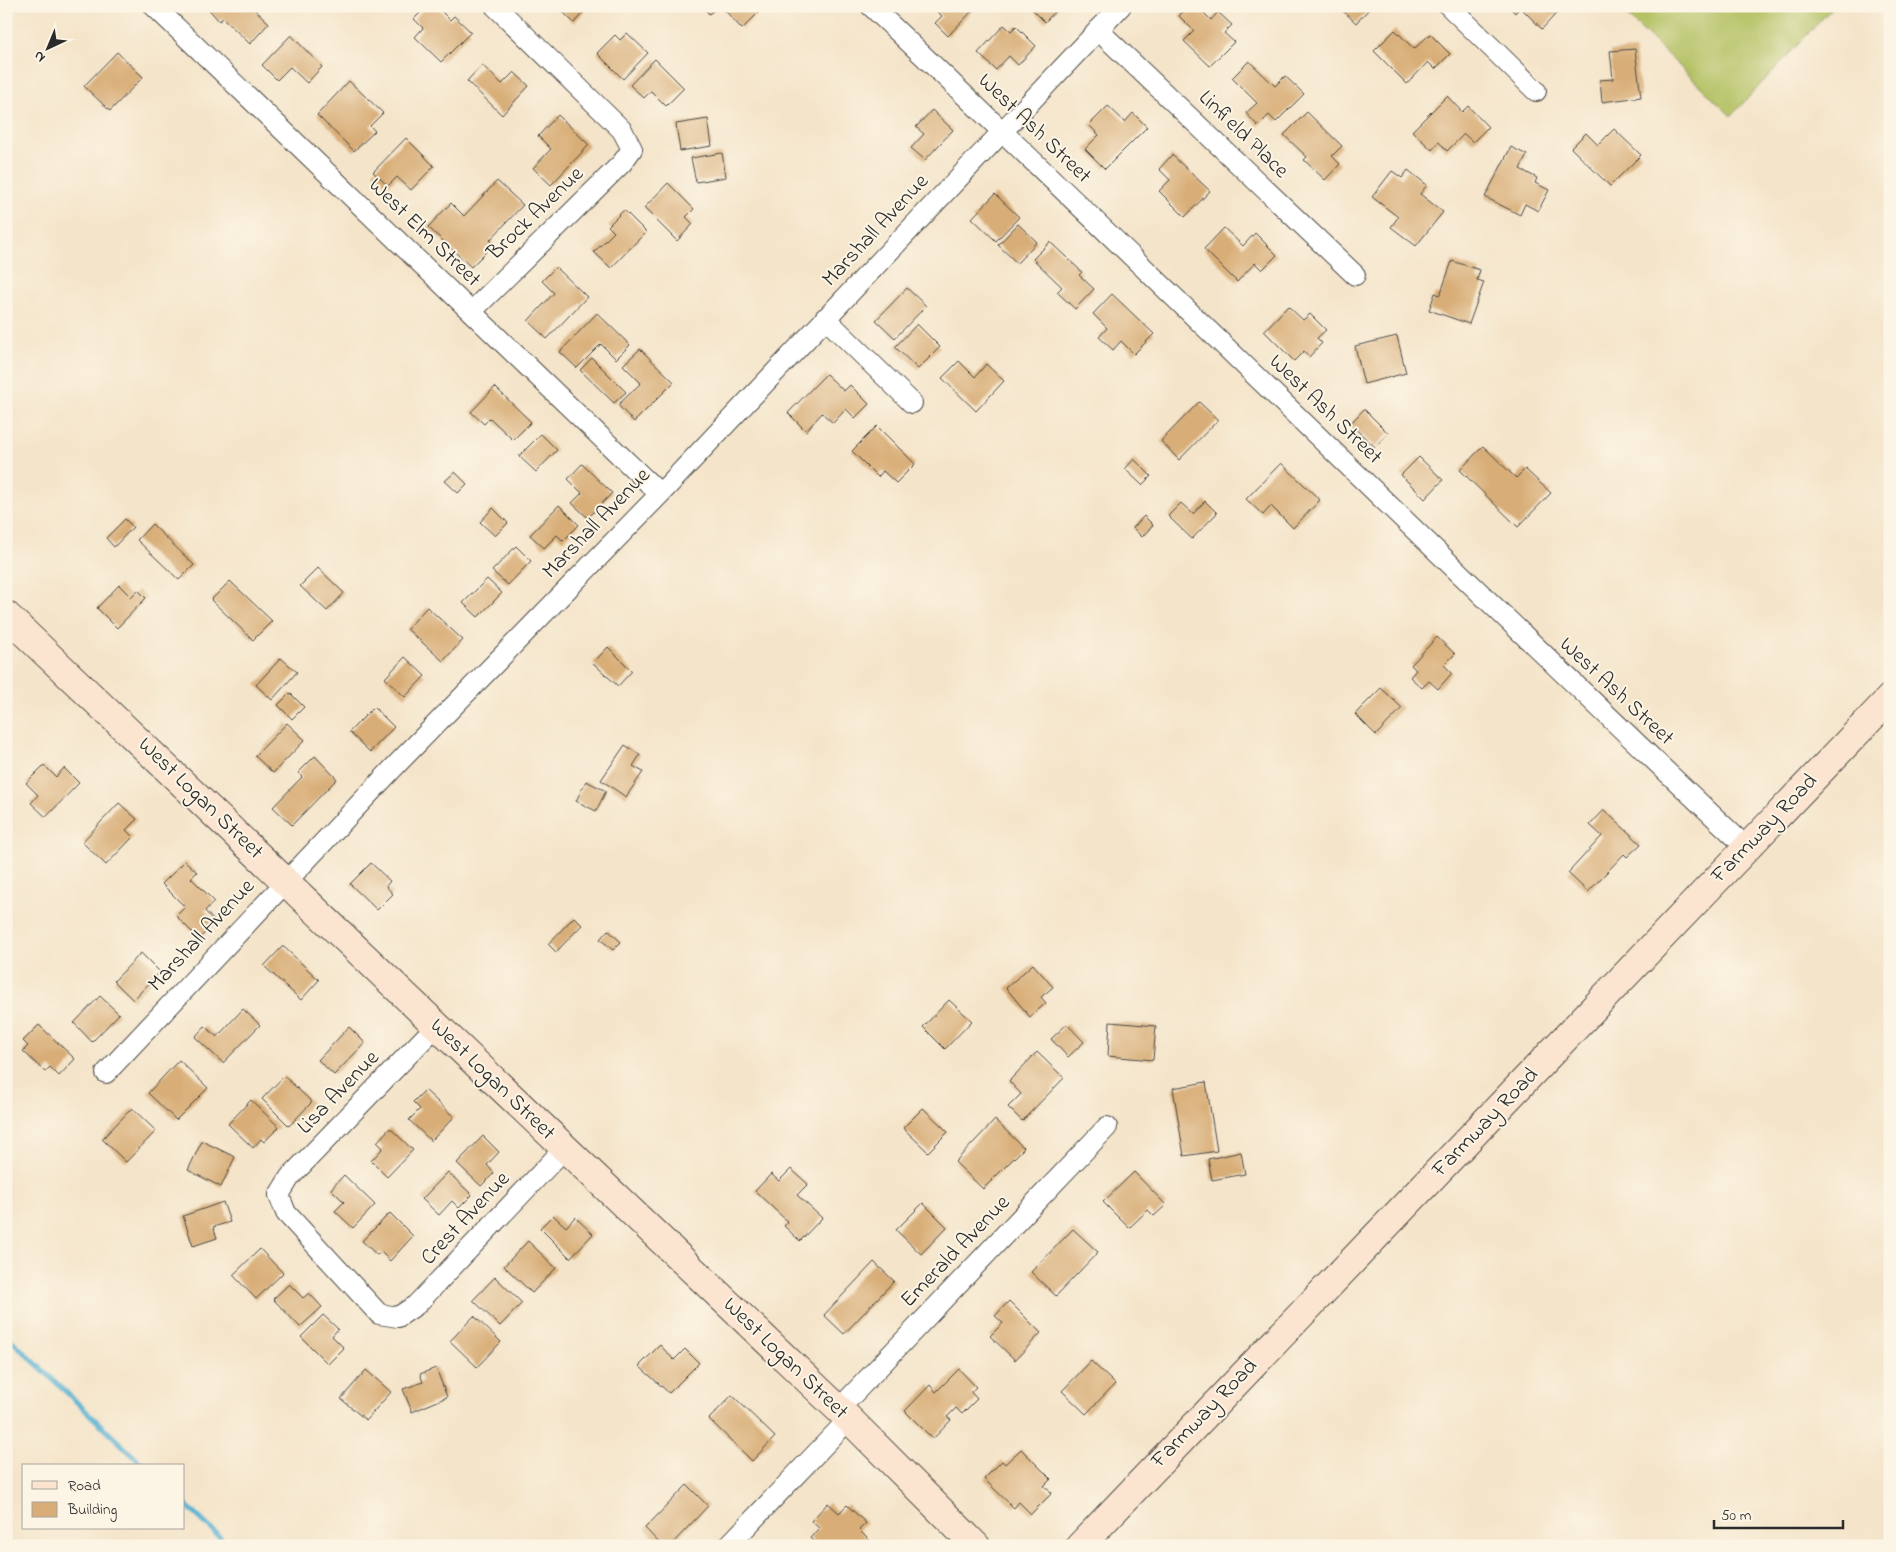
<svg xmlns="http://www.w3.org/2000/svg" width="1896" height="1552" font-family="'Indie Flower',sans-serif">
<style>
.grass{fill:#b4c164;stroke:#707648}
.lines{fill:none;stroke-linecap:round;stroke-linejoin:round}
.stream{stroke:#54b1d2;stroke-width:5}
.building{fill:#d8ad77}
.street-casing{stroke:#494743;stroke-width:22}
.secondary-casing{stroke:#494743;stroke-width:30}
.street{stroke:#fff;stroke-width:20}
.secondary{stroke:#fce5d0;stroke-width:28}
.labels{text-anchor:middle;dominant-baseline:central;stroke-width:4;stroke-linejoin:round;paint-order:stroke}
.street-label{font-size:22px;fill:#2b2b2b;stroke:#fcf5e5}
</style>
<rect width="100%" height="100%" fill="#fcf5e5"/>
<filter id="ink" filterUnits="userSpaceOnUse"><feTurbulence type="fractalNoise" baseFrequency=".02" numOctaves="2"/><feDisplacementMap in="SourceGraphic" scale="10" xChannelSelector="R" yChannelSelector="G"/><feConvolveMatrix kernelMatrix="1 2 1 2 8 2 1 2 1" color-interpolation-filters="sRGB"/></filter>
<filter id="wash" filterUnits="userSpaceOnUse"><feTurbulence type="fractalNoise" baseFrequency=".0096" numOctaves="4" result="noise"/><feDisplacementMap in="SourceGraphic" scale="20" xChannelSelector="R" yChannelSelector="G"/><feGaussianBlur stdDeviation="1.12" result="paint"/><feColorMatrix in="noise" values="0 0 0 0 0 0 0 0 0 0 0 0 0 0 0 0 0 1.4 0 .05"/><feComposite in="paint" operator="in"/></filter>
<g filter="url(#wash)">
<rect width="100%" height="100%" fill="#f4e4c9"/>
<path class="grass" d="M 1617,6 L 1834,6 L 1731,116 Z"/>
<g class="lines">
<path class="stream" d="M 6,1335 L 144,1466
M 184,1503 L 229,1546"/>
</g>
<g id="blocks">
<path class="building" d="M 206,6 L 251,6 L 269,23 L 250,44 L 223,18 L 219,21 Z
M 427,6 L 436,6 L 450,20 L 454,16 L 471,32 L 441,62 L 415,37 L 423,28 L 414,19 Z
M 557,6 L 589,6 L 574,23 Z
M 702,6 L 718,6 L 709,14 Z
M 721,6 L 765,6 L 742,29 Z
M 931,6 L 977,6 L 948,36 L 935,23 L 942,16 Z
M 1029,6 L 1060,6 L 1045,22 Z
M 1188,6 L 1197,6 L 1211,20 L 1218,12 L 1232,25 L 1224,33 L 1234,42 L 1210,66 L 1184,41 L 1194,31 L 1179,16 Z
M 1338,6 L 1372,6 L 1356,23 Z
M 1508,6 L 1563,6 L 1542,29 L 1520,7 L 1515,13 Z
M 1004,25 L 1011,31 L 1016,26 L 1036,46 L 1018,65 L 1009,56 L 996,70 L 978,53 Z
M 1395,30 L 1414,49 L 1430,34 L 1450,54 L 1435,69 L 1428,62 L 1407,84 L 1374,51 Z
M 627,33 L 648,53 L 623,79 L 597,53 L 615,35 L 620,40 Z
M 291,35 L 322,67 L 307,83 L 290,67 L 277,80 L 262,65 Z
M 1635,49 L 1641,97 L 1602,102 L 1600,80 L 1613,79 L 1610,51 Z
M 117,52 L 143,77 L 110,111 L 84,86 Z
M 655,59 L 684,88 L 666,106 L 651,91 L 644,98 L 630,85 Z
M 1249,61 L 1275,86 L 1285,76 L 1304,94 L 1276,122 L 1269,115 L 1258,126 L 1246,113 L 1257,103 L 1232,78 Z
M 482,65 L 502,84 L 514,72 L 529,86 L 502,115 L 467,81 Z
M 349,81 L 383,113 L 370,126 L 375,131 L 354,151 L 317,115 Z
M 1447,96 L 1462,112 L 1468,106 L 1488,127 L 1473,142 L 1464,134 L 1447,151 L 1439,142 L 1432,150 L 1412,131 Z
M 1108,106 L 1125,122 L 1133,113 L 1147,127 L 1105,169 L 1085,149 L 1099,135 L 1089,125 Z
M 932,110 L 953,130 L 925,160 L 911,148 L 924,134 L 916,127 Z
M 1307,112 L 1342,146 L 1332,156 L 1340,164 L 1325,180 L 1304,160 L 1307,157 L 1284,135 Z
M 558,115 L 589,145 L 551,185 L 533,168 L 551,149 L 538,136 Z
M 708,119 L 712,146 L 680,151 L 676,124 Z
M 1614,129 L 1641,155 L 1610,186 L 1571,148 L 1586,133 L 1598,145 Z
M 406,138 L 434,166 L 411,190 L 397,177 L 388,186 L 373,172 Z
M 1511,147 L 1527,155 L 1520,169 L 1537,178 L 1535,183 L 1549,190 L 1538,211 L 1525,204 L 1520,215 L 1485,197 Z
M 722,153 L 726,177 L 696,182 L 691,158 Z
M 1172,155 L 1210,191 L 1185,217 L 1159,191 L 1170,180 L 1159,169 Z
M 1408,170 L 1427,185 L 1420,194 L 1443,212 L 1416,246 L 1391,227 L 1398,217 L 1372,197 L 1392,171 L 1402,178 Z
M 497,181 L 523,205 L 490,240 L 494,244 L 471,267 L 428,227 L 451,203 L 464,216 Z
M 668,183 L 694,209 L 686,217 L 693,224 L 677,241 L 644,208 Z
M 995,194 L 1019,217 L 996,241 L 972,218 Z
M 624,210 L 646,232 L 611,268 L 594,252 L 614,232 L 608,226 Z
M 1018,224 L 1037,242 L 1017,263 L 998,245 Z
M 1224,228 L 1243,246 L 1255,233 L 1277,255 L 1262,270 L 1255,263 L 1237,282 L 1204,249 Z
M 1050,242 L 1082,272 L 1079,275 L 1094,289 L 1075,309 L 1057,292 L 1062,287 L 1033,259 Z
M 1452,261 L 1480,270 L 1477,280 L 1484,282 L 1469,324 L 1429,310 L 1435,293 L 1440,295 Z
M 556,267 L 587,297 L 547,339 L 528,321 L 554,293 L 542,281 Z
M 907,288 L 926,306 L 895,338 L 876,320 Z
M 1112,294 L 1154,334 L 1134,354 L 1121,341 L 1113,350 L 1099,337 L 1107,328 L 1093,314 Z
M 1288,306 L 1303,320 L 1310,314 L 1326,330 L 1317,338 L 1322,343 L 1309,357 L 1304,351 L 1294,361 L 1264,331 Z
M 597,313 L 630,345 L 616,359 L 601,344 L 577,368 L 560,352 Z
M 917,324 L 940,347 L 918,369 L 895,347 Z
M 1397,336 L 1406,373 L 1364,384 L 1355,346 Z
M 640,349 L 674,382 L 634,422 L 618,405 L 641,383 L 623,365 Z
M 592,358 L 626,392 L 614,403 L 580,370 Z
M 959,361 L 975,377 L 986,364 L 1004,381 L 976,411 L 942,378 Z
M 826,374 L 844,391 L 850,385 L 869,404 L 855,418 L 846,409 L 833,423 L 822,413 L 806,431 L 788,413 Z
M 495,387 L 531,422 L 513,440 L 490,418 L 484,424 L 471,412 Z
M 1199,402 L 1218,420 L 1179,460 L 1161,441 Z
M 1364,409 L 1388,433 L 1375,447 L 1350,424 Z
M 877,426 L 915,464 L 896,483 L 883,471 L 878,477 L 852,451 Z
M 541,434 L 557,450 L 536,472 L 519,456 Z
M 1483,446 L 1516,478 L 1525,469 L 1551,493 L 1518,527 L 1460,470 Z
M 1419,457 L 1443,480 L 1425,499 L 1401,475 Z
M 1134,459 L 1151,476 L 1142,485 L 1125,469 Z
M 1281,463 L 1320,500 L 1293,528 L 1271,506 L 1263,515 L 1246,499 Z
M 582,464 L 612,493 L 588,518 L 572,503 L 582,493 L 568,479 Z
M 455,472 L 467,484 L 458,493 L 445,481 Z
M 1205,501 L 1217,513 L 1192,539 L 1168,516 L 1181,503 L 1193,514 Z
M 559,505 L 579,525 L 563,541 L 557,535 L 544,548 L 530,535 Z
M 493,508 L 508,523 L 495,536 L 480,522 Z
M 1144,516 L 1153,525 L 1142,537 L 1133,528 Z
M 125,519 L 133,527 L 114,547 L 106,538 Z
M 152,524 L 194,565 L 179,580 L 137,540 Z
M 516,546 L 531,561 L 508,585 L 492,571 Z
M 318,568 L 344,593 L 327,611 L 300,586 Z
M 487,579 L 502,593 L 478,617 L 463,603 Z
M 230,581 L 272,621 L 253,640 L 211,600 Z
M 119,585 L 131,597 L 138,590 L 146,598 L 117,628 L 97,608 Z
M 427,607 L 463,640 L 443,661 L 407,629 Z
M 1437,637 L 1455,654 L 1444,665 L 1452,673 L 1438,689 L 1429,681 L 1422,688 L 1410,677 L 1416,670 L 1411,665 Z
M 608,647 L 632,671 L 618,686 L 593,663 Z
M 405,657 L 425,676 L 405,697 L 385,678 Z
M 281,658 L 297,672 L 272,700 L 256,685 Z
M 1381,688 L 1402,708 L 1376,735 L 1355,714 Z
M 290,693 L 304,707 L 292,719 L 278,705 Z
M 374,707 L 394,727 L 370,752 L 349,732 Z
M 287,723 L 305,740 L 273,773 L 255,756 Z
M 625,745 L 640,755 L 633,766 L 643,772 L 626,797 L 601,780 Z
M 315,756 L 337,779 L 292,825 L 273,807 L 302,777 L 298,773 Z
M 44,765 L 56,777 L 64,768 L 79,783 L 46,817 L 31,803 L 38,795 L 26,783 Z
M 586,781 L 606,791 L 596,811 L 576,801 Z
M 119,803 L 137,819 L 126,830 L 133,837 L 106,865 L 82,842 Z
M 1604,810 L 1641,844 L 1627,857 L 1624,854 L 1588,892 L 1568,873 L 1602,836 L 1590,825 Z
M 185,861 L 197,872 L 191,878 L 214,901 L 205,911 L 215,922 L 199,939 L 176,916 L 185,907 L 162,884 Z
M 371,863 L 390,881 L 386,886 L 393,894 L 377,910 L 350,884 Z
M 574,917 L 582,925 L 556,952 L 548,944 Z
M 608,930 L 621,942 L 613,950 L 600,939 Z
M 283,946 L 319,980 L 301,1000 L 264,966 Z
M 141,953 L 160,972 L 133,1000 L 114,981 Z
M 1033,964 L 1053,987 L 1041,997 L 1046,1003 L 1030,1017 L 1006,988 Z
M 100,996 L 119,1014 L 92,1042 L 74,1023 Z
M 949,1000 L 972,1021 L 945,1049 L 923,1027 Z
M 243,1009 L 260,1025 L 223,1063 L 195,1037 L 205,1026 L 217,1037 Z
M 1110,1022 L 1156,1026 L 1153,1060 L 1108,1056 Z
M 1067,1024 L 1084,1042 L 1068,1057 L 1051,1039 Z
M 39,1025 L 75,1059 L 59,1076 L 50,1067 L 45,1072 L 23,1051 L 28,1046 L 23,1041 Z
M 349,1027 L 365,1043 L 334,1075 L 318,1060 Z
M 1037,1052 L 1064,1078 L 1022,1121 L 1008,1107 L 1021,1094 L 1009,1081 Z
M 179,1060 L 208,1088 L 176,1120 L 148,1093 Z
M 284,1076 L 312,1102 L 289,1126 L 262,1099 Z
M 1206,1082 L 1217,1151 L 1184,1156 L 1173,1088 Z
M 425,1090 L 454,1117 L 431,1141 L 409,1120 L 420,1109 L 413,1102 Z
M 251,1100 L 279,1127 L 264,1142 L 261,1139 L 253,1148 L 228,1124 Z
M 132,1108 L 156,1131 L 126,1162 L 102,1139 Z
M 923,1108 L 948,1132 L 928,1152 L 903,1128 Z
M 995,1120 L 1024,1148 L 983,1189 L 955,1162 Z
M 390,1128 L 413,1150 L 387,1177 L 371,1161 L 383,1148 L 377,1142 Z
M 483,1136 L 499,1152 L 487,1165 L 494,1173 L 481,1186 L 457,1163 Z
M 202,1141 L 235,1157 L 221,1187 L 188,1170 Z
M 1241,1152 L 1245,1174 L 1212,1180 L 1208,1159 Z
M 791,1169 L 808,1184 L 797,1195 L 822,1218 L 800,1241 L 784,1226 L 788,1222 L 755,1191 L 771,1174 L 779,1181 Z
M 448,1172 L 472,1195 L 459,1208 L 452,1201 L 439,1215 L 422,1199 Z
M 1134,1172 L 1166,1205 L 1154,1216 L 1148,1210 L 1129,1228 L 1103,1202 Z
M 344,1175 L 375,1205 L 353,1228 L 335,1211 L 344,1202 L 331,1189 Z
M 223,1202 L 230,1222 L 213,1227 L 217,1238 L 193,1246 L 183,1216 Z
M 923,1203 L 947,1227 L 921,1254 L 896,1230 Z
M 390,1213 L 413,1236 L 390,1261 L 381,1252 L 377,1255 L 362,1241 Z
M 553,1215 L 566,1227 L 575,1217 L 593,1234 L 570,1258 L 540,1228 Z
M 1073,1229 L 1098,1252 L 1056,1296 L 1031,1272 Z
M 528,1241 L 556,1268 L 532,1293 L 504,1266 Z
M 260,1249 L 283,1273 L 256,1299 L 233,1275 Z
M 874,1262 L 894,1281 L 844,1334 L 824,1315 Z
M 495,1277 L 522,1303 L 500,1326 L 473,1300 Z
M 289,1284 L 303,1298 L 309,1293 L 322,1307 L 300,1327 L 273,1299 Z
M 1009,1301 L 1041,1333 L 1015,1360 L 990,1336 L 1003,1323 L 995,1316 Z
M 323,1315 L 338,1329 L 332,1336 L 344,1348 L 328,1364 L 301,1337 Z
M 474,1316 L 501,1342 L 477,1367 L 450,1341 Z
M 660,1345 L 674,1360 L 685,1349 L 699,1363 L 669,1393 L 639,1366 Z
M 1091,1361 L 1115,1384 L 1086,1414 L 1062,1391 Z
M 436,1368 L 447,1397 L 412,1412 L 403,1389 L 423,1382 L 420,1374 Z
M 959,1369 L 976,1387 L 971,1392 L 977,1399 L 962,1414 L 956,1408 L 947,1417 L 951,1420 L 933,1439 L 905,1411 L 930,1385 L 936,1392 Z
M 366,1370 L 391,1392 L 366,1420 L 341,1399 Z
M 732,1395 L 775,1437 L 752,1461 L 709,1419 Z
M 1021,1449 L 1051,1479 L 1044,1486 L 1052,1493 L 1031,1514 L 1019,1502 L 1014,1508 L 984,1479 L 1002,1461 L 1005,1464 Z
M 687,1485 L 708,1506 L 670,1546 L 662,1546 L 645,1528 Z
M 828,1503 L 839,1513 L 847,1505 L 866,1523 L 859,1530 L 870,1541 L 865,1546 L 838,1546 L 835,1543 L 832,1546 L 818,1546 L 810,1538 L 819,1528 L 811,1521 Z"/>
</g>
</g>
<g filter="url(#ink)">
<use href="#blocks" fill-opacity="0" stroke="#494743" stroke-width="1"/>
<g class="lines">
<defs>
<path id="street" d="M 154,6 L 660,494
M 871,6 C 1165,285 1452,570 1747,848
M 1449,6 L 1536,91
M 1098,30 L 1355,275
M 471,312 L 622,163 L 632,149 L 622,130 L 495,6
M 825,318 L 912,403
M 436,1026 L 290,1177 L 279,1195 L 286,1213 L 379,1314 L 398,1317 L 416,1305 L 564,1149
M 106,1073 L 399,762 L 660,494 L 1121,6
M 839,1409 L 1107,1127
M 728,1546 L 849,1419"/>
<path id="secondary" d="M 6,615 L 849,1419 L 976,1546
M 1080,1546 L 1890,698"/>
</defs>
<use href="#street" class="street-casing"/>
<use href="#secondary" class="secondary-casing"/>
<use href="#street" class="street"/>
<use href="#secondary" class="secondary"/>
</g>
</g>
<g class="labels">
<g class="street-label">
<text transform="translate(1034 129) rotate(44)">West Ash Street</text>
<text transform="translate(1243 135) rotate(44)">Linfield Place</text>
<text transform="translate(536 214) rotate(-44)">Brock Avenue</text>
<text transform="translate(876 231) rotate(-47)">Marshall Avenue</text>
<text transform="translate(424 233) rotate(44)">West Elm Street</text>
<text transform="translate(1325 410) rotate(44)">West Ash Street</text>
<text transform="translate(597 524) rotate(-46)">Marshall Avenue</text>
<text transform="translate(1616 692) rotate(43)">West Ash Street</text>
<text transform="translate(200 799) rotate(44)">West Logan Street</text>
<text transform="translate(1765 829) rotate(-46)">Farmway Road</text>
<text transform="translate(202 936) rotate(-47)">Marshall Avenue</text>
<text transform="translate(492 1080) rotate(44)">West Logan Street</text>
<text transform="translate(339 1093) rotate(-46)">Lisa Avenue</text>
<text transform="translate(1486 1123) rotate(-46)">Farmway Road</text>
<text transform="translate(466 1219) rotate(-47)">Crest Avenue</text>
<text transform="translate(956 1252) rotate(-46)">Emerald Avenue</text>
<text transform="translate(785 1359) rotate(44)">West Logan Street</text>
<text transform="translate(1205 1414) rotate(-46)">Farmway Road</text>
</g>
</g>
<rect width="1896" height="1552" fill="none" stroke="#fcf5e5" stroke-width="25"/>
<rect x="22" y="1464" width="162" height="65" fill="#fcf5e5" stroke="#a8a49b"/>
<rect x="32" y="1481" width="25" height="8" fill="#fce5d0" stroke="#a8a49b"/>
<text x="68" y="1490" font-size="15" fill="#2b2b2b">Road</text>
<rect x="32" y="1502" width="25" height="15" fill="#d8ad77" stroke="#a8a49b"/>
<text x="68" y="1514" font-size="15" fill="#2b2b2b">Building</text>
<g transform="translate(48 48) rotate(224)" stroke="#fcf5e5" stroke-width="4" paint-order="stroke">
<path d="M0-4L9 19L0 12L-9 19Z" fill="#2b2b2b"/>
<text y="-8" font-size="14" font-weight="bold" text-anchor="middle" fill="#2b2b2b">N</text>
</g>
<path d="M1714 1520v8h129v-8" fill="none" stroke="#2b2b2b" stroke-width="2.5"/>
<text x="1721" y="1520" font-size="15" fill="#2b2b2b" stroke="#fcf5e5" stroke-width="4" paint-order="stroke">50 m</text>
</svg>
